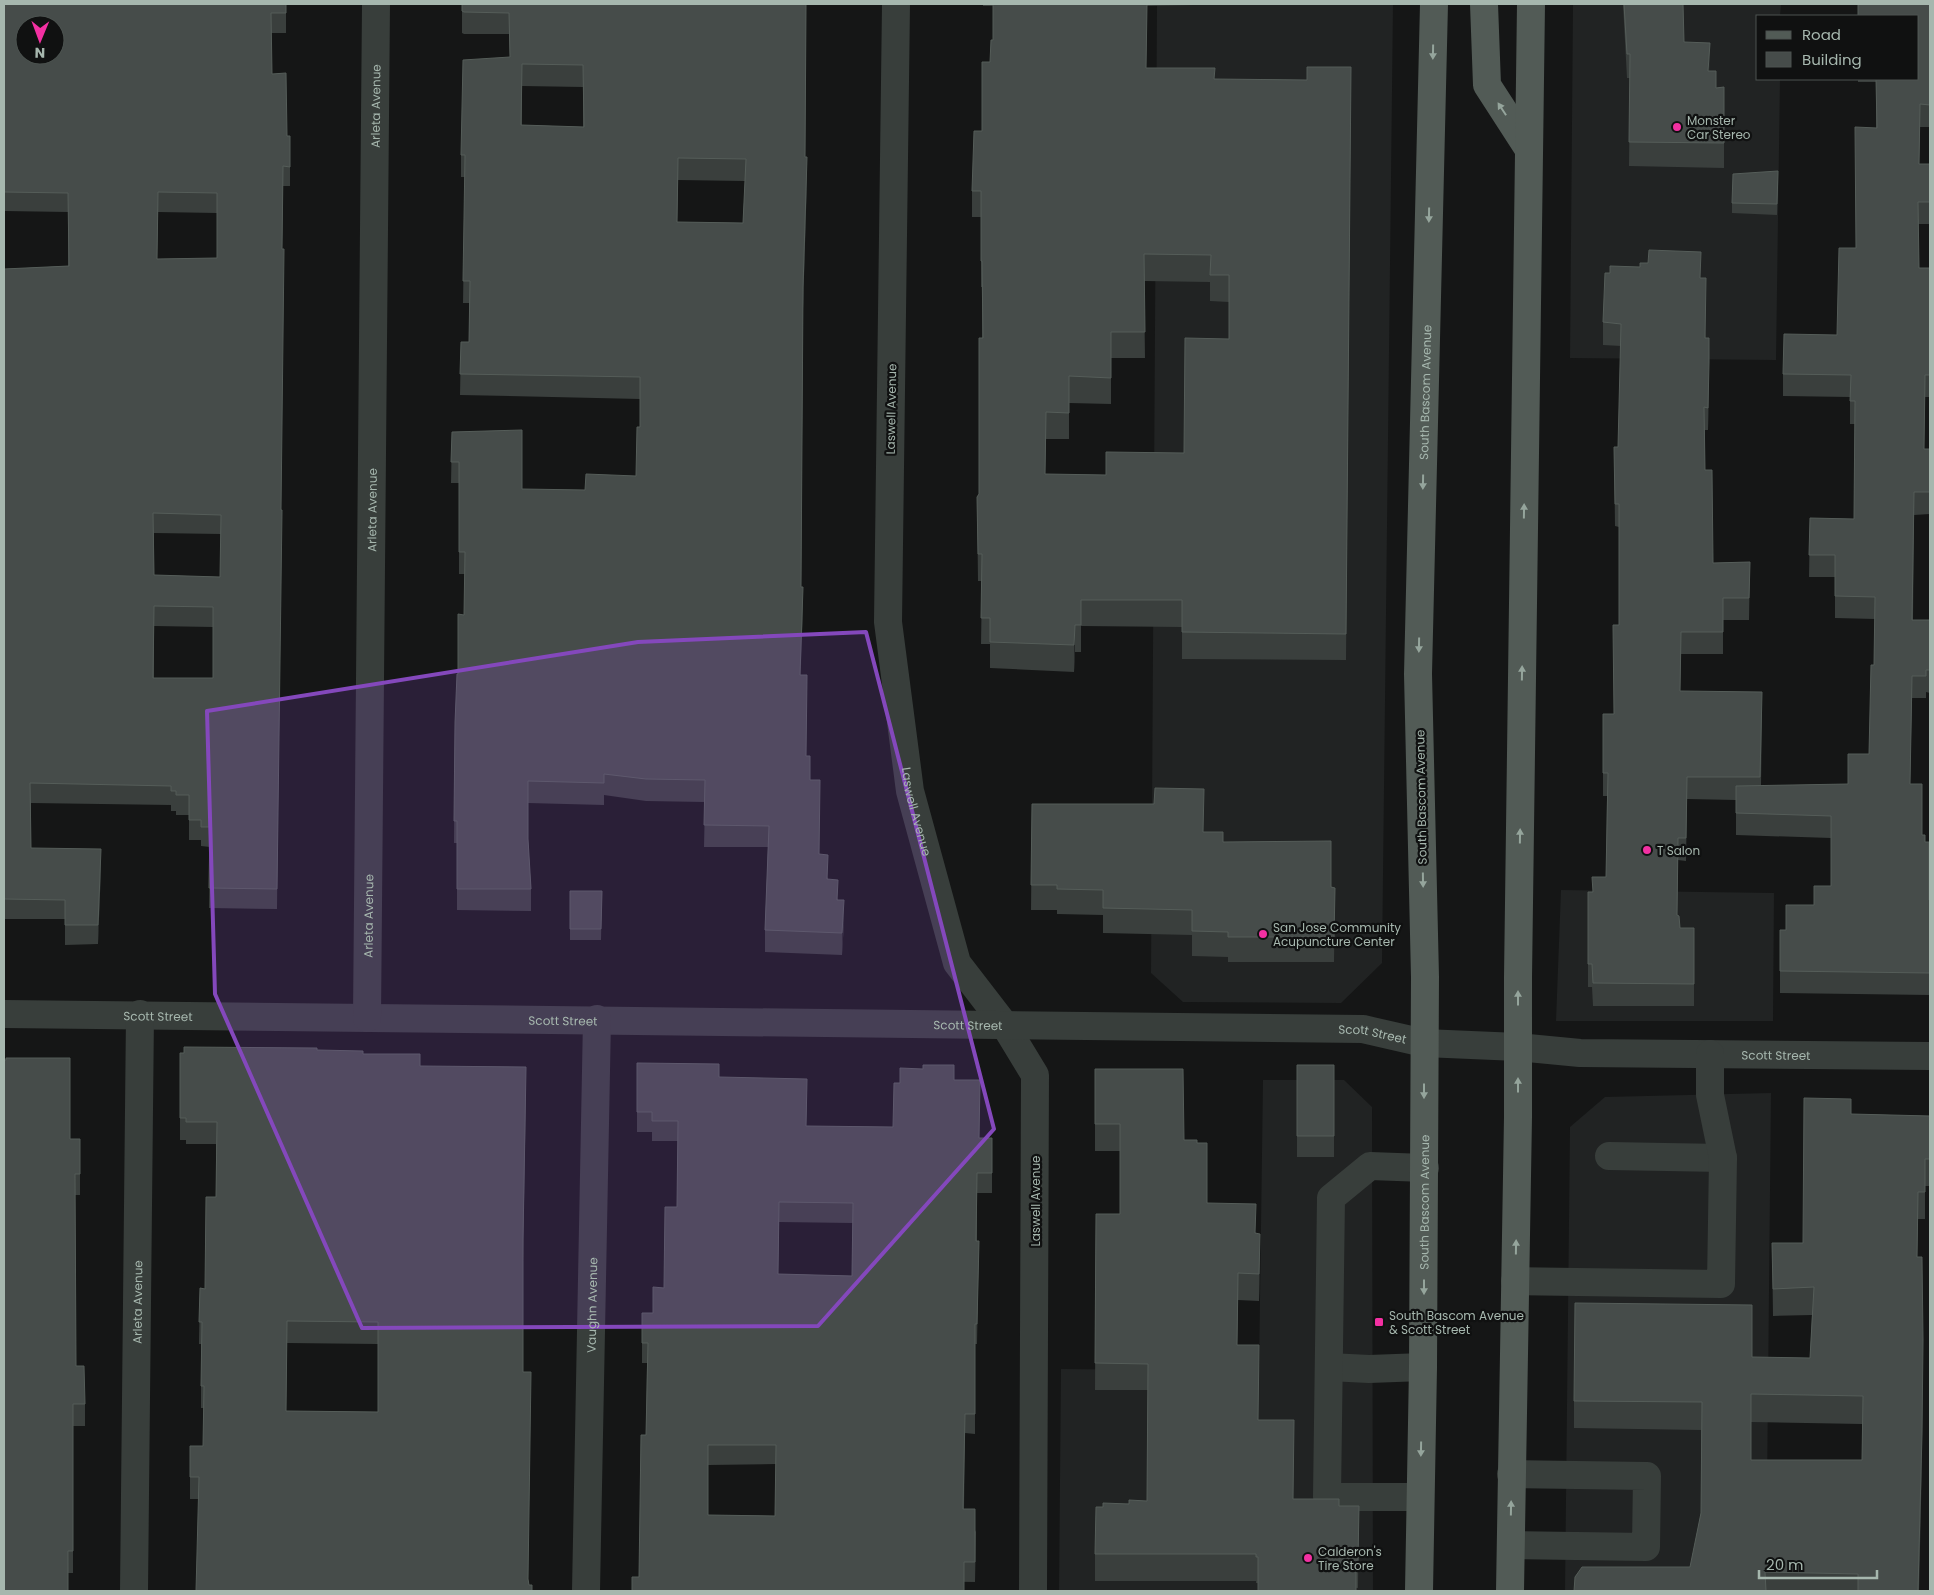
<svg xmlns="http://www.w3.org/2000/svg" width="1934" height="1595" font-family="Poppins,sans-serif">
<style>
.built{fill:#212323}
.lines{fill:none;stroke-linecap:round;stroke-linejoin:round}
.minor{stroke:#383e3b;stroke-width:28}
.major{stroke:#525b56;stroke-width:28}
.wall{fill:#3a3f3d;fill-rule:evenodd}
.shaded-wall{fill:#262929}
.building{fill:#464c4a;stroke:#555d59;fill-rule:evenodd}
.oneway{fill:#95a59c}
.marked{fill:#8448bc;fill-opacity:0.2;stroke:#8448bc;stroke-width:4;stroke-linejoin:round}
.poi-dot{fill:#f330a2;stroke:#101111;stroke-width:2}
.labels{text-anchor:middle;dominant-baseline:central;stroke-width:4.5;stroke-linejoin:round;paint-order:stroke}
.street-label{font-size:12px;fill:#a6b7ae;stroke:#101111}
.poi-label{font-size:12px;fill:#a6b7ae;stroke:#101111;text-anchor:start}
</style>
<rect width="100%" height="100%" fill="#151616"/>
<path class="built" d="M 1157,4 L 1393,4 L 1382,963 L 1341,1003 L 1183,1002 L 1151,973 Z
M 1573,4 L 1781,4 L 1780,16 L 1758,16 L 1758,79 L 1780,79 L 1776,360 L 1570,358 Z
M 1561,890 L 1774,893 L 1773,1021 L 1556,1021 Z
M 1263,1080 L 1344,1080 L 1372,1107 L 1373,1591 L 1059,1591 L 1061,1369 L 1259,1371 Z
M 1771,1093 L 1766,1591 L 1565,1591 L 1570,1127 L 1605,1097 Z"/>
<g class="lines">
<g class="minor">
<path id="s1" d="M 896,4 L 888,622 L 910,791 L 957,963 L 1004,1024 L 1035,1075 L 1033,1591"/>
<path id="s2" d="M 4,1014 L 1363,1029 L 1424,1043 L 1518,1047 L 1580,1053 L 1930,1056"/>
<path id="s3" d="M 367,1018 L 376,4"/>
<path d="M 1609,1156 L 1723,1158"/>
<path d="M 1515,1281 L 1721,1284 L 1723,1158 L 1710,1095 L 1710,1054"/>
<path d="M 1329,1367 L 1369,1369 L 1423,1367"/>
<path d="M 1420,1497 L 1327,1497 L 1331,1198 L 1370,1166 L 1425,1168"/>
<path d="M 1511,1545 L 1646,1547 L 1647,1476 L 1511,1474"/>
<path id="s4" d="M 134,1591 L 140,1014"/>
<path id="s5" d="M 586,1591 L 597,1019"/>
</g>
<g class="major">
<path d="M 1484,4 L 1487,85 L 1529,150"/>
<path id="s6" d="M 1419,1591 L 1423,1367 L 1425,977 L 1418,674 L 1434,4"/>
<path d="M 1510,1591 L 1518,1117 L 1518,978 L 1531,4"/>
</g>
</g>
<path class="wall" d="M 4,4 L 286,4 L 286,33 L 271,33 L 272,74 L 287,136 L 290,136 L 290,186 L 283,186 L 282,249 L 281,510 L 277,909 L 209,908 L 210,847 L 201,846 L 201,840 L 189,840 L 189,815 L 176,815 L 176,811 L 171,811 L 171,805 L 31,803 L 31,848 L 101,869 L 98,944 L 65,945 L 65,919 L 4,919 L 4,269 L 68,266 L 68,212 L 4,211 ZM 158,212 L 217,213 L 217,258 L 157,259 ZM 154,533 L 221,534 L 220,577 L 154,575 ZM 154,626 L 213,627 L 213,678 L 154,678 Z
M 462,4 L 806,4 L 805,157 L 807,179 L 803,310 L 801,587 L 803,609 L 800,675 L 806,756 L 810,780 L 819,854 L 828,879 L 838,900 L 844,922 L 842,955 L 765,952 L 765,930 L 768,847 L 704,847 L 705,802 L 646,801 L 604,795 L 604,805 L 528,803 L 528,841 L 531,889 L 531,911 L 457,910 L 457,843 L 454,843 L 455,723 L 458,674 L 464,615 L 465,574 L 459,574 L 459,483 L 451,483 L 452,432 L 522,489 L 585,490 L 636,476 L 640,427 L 640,399 L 460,395 L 461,342 L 469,342 L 469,303 L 463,303 L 465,177 L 461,177 L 461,155 L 510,58 L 509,34 L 464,34 L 462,33 ZM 522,86 L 583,87 L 583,127 L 522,125 ZM 678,180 L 745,181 L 743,223 L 677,222 Z
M 983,4 L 1241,4 L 1147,6 L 1146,68 L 1215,79 L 1307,80 L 1351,67 L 1346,660 L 1182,659 L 1182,627 L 1081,626 L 1081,652 L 1075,652 L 1074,672 L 990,668 L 990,644 L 981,644 L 982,581 L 978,581 L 977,497 L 979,494 L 982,338 L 982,287 L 981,287 L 981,217 L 972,217 L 972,191 L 982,131 L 993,40 L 993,6 L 983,6 ZM 1144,281 L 1210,282 L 1210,301 L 1229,302 L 1229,339 L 1184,453 L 1106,475 L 1045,474 L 1046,439 L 1069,439 L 1069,403 L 1111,404 L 1111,358 L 1145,358 Z
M 1623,4 L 1683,4 L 1684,42 L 1709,71 L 1716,88 L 1724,87 L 1724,168 L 1629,166 L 1630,78 L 1627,78 Z
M 1930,4 L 1930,127 L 1920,127 L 1919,164 L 1930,164 L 1930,224 L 1918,224 L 1919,268 L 1930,268 L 1930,397 L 1925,397 L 1924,449 L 1930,449 L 1930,514 L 1914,515 L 1913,620 L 1930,620 L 1930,693 L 1926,692 L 1926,698 L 1912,698 L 1910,784 L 1922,835 L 1925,842 L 1929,900 L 1930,900 L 1930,995 L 1780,993 L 1780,930 L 1786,930 L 1814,905 L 1831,886 L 1831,838 L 1736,835 L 1736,800 L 1687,799 L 1686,861 L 1678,860 L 1677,915 L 1680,928 L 1694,928 L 1694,1006 L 1593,1006 L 1592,987 L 1588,987 L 1588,892 L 1592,892 L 1606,877 L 1607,796 L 1603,796 L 1603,714 L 1614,714 L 1619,625 L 1619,527 L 1615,526 L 1614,447 L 1618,447 L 1621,346 L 1603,345 L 1603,322 L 1610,273 L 1701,278 L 1709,385 L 1708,430 L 1705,430 L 1705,470 L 1713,563 L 1750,562 L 1749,620 L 1723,620 L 1723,654 L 1681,654 L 1680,691 L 1762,714 L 1761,786 L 1848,784 L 1869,754 L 1874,665 L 1875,619 L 1835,618 L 1835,577 L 1809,577 L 1810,518 L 1854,519 L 1855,424 L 1850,424 L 1850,397 L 1783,396 L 1783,374 L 1837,335 L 1856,248 L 1876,128 L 1876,82 L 1858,82 L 1858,79 L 1918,79 Z
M 1778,181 L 1777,215 L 1732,213 L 1732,203 Z
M 1032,804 L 1203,832 L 1223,842 L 1331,887 L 1335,888 L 1334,962 L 1228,962 L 1228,957 L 1192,956 L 1192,935 L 1103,933 L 1103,915 L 1057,914 L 1057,910 L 1031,910 Z
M 570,891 L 602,891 L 601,940 L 570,940 Z
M 317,1050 L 363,1054 L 526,1089 L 523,1261 L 523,1372 L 528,1581 L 529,1585 L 532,1591 L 198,1499 L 190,1499 L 190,1477 L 203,1446 L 204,1408 L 201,1408 L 201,1344 L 199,1344 L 200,1288 L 205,1289 L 216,1197 L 216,1144 L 186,1144 L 186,1140 L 180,1140 L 180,1053 ZM 287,1343 L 378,1344 L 378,1412 L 286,1411 Z
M 637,1063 L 719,1077 L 807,1098 L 806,1126 L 893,1127 L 954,1080 L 979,1138 L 992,1138 L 992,1193 L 977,1193 L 977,1241 L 979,1241 L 977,1344 L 975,1344 L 975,1434 L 965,1433 L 964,1509 L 976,1532 L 975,1582 L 639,1577 L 646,1435 L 647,1363 L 642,1363 L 642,1313 L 653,1313 L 664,1288 L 677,1207 L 678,1141 L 652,1141 L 652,1132 L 637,1132 ZM 779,1222 L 853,1223 L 852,1276 L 778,1274 ZM 776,1464 L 775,1516 L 708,1515 L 708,1465 Z
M 1297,1065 L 1334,1065 L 1334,1157 L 1297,1157 Z
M 1095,1069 L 1184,1140 L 1197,1143 L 1207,1203 L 1256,1233 L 1260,1260 L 1259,1301 L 1238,1300 L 1237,1345 L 1258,1420 L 1293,1499 L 1339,1506 L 1359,1506 L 1358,1588 L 1256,1583 L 1256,1581 L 1095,1581 L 1095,1554 L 1103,1507 L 1147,1501 L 1148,1390 L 1095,1390 L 1096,1214 L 1120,1214 L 1120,1151 L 1095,1151 Z
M 1851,1114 L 1930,1116 L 1930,1186 L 1925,1186 L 1925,1219 L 1918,1219 L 1917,1257 L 1922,1460 L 1919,1591 L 1574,1591 L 1690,1567 L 1701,1513 L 1701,1430 L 1574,1428 L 1574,1401 L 1752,1357 L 1810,1358 L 1812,1315 L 1773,1316 L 1772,1243 L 1803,1243 ZM 1751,1422 L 1862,1424 L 1862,1460 L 1751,1460 Z
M 70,1139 L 80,1139 L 80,1195 L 75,1195 L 76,1366 L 85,1404 L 85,1426 L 73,1426 L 73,1573 L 68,1573 Z"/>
<path class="shaded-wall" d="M 1710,43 L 1710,67 L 1708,95 L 1708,71 Z
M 807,157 L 807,179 L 803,310 L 803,288 Z
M 1709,362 L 1709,385 L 1708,430 L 1708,408 Z
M 803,587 L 803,609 L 800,696 L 800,675 Z
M 1075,625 L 1075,652 L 1074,672 L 1074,645 Z
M 101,849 L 101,869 L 98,944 L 98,925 Z
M 844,900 L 844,922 L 842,955 L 842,933 Z
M 526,1067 L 526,1089 L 523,1261 L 523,1239 Z
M 1260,1234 L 1260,1260 L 1259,1301 L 1259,1274 Z
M 1923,1367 L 1922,1460 L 1918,1591 Z"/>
<path class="building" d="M 4,4 L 286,4 L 286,13 L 271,13 L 272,74 L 286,73 L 287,136 L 290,136 L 290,167 L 283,166 L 282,249 L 284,249 L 281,510 L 282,510 L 277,889 L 209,888 L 210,827 L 201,827 L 201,820 L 189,820 L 189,795 L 176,795 L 176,791 L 171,791 L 171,786 L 30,783 L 31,848 L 101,849 L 98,925 L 65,925 L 65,900 L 4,899 L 4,269 L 69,266 L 68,193 L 4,192 ZM 25,25 L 55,25 L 55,55 L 25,55 ZM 158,192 L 217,193 L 217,258 L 157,259 ZM 153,513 L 221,515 L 220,577 L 154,575 ZM 154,606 L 213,607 L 213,678 L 153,678 Z
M 462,4 L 806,4 L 805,157 L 807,157 L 803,288 L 801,587 L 803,587 L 800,675 L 807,675 L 806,756 L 810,756 L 810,780 L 820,780 L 819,854 L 828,855 L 827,879 L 838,880 L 837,900 L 844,900 L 842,933 L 765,930 L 769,826 L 704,825 L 705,780 L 646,779 L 604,774 L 604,783 L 528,781 L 528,839 L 531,889 L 457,889 L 457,821 L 454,821 L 455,723 L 457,674 L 458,674 L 458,614 L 464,615 L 465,552 L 459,552 L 459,462 L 451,462 L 452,432 L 522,430 L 522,489 L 585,490 L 586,474 L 636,476 L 637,427 L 640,427 L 640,377 L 460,374 L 461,342 L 469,342 L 470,281 L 463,281 L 465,155 L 461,155 L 463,60 L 510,57 L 509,13 L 464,12 L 462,11 ZM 522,64 L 583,65 L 584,127 L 521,125 ZM 678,158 L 746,159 L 743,223 L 677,222 Z
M 993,4 L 1147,4 L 1146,68 L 1215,68 L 1214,79 L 1307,80 L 1307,67 L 1351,67 L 1346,634 L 1182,632 L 1182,600 L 1081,600 L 1081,625 L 1075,625 L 1074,645 L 990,642 L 990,618 L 981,618 L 982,554 L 978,554 L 977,497 L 979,494 L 979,338 L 983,338 L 982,261 L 981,261 L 981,191 L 972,191 L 974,131 L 982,131 L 982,62 L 990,62 L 991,40 L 993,40 ZM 1144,254 L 1211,255 L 1210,275 L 1229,275 L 1229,339 L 1185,338 L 1184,453 L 1106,452 L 1106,475 L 1045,474 L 1046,412 L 1069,413 L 1069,376 L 1111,378 L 1111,332 L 1145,332 Z
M 1624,4 L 1683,4 L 1684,42 L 1710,43 L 1708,71 L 1716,71 L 1716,88 L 1724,87 L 1724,143 L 1629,142 L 1630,54 L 1627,54 Z
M 1858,4 L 1930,4 L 1930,105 L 1920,104 L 1919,164 L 1930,164 L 1930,202 L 1918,202 L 1919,268 L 1930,268 L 1930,375 L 1925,375 L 1924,449 L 1930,449 L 1930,492 L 1914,492 L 1912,620 L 1930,620 L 1930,670 L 1926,670 L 1926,676 L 1912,676 L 1910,784 L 1922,784 L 1922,835 L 1925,835 L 1925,842 L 1929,842 L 1929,900 L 1930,900 L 1930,973 L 1780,971 L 1780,930 L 1786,930 L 1786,905 L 1814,905 L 1814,886 L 1831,886 L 1831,816 L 1736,813 L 1736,786 L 1848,784 L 1848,754 L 1869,754 L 1871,665 L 1874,665 L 1875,597 L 1835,596 L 1835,555 L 1809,555 L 1810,518 L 1854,519 L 1855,401 L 1850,401 L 1851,375 L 1783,374 L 1784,334 L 1837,335 L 1839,248 L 1856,248 L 1855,127 L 1877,128 L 1876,79 L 1918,79 L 1918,16 L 1858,16 Z
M 1778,171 L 1777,204 L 1732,203 L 1733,174 Z
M 1649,250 L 1701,252 L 1700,278 L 1706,278 L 1705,338 L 1709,338 L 1709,362 L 1708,408 L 1704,407 L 1705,470 L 1712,470 L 1713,563 L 1750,562 L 1749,598 L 1723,598 L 1723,632 L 1681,632 L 1680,691 L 1762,692 L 1760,777 L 1687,777 L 1686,838 L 1678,838 L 1677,915 L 1679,916 L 1680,928 L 1694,928 L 1694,984 L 1593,983 L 1592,964 L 1588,964 L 1588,892 L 1593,892 L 1592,877 L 1606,877 L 1608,773 L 1603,773 L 1603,714 L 1614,714 L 1613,625 L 1619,625 L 1619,504 L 1615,504 L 1614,447 L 1618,447 L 1621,324 L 1603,322 L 1605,273 L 1610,273 L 1610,266 L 1640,267 L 1640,263 L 1648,263 Z
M 1155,788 L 1204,789 L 1203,832 L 1223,832 L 1223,842 L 1331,841 L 1331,887 L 1335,888 L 1334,937 L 1228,937 L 1228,932 L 1192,931 L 1192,910 L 1103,908 L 1103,890 L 1057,889 L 1057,885 L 1031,885 L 1032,804 L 1154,804 Z
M 570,891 L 602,891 L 601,929 L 570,929 Z
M 184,1047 L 317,1048 L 317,1050 L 363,1051 L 363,1054 L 420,1054 L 420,1066 L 526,1067 L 523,1239 L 523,1372 L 531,1372 L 528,1579 L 529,1585 L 532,1585 L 532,1591 L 196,1591 L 199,1477 L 190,1477 L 190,1446 L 203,1446 L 204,1386 L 201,1386 L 202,1322 L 199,1322 L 200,1288 L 205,1289 L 206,1197 L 216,1197 L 217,1122 L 186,1122 L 186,1118 L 180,1118 L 180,1053 L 184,1053 ZM 287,1321 L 378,1322 L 378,1412 L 286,1411 Z
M 6,1058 L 70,1058 L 70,1139 L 80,1139 L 80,1174 L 75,1174 L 76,1366 L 84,1366 L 85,1404 L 73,1404 L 73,1551 L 68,1551 L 68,1591 L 4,1591 L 4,1060 L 6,1060 Z
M 637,1063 L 719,1064 L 719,1077 L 807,1079 L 806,1126 L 893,1127 L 894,1083 L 900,1083 L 900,1068 L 923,1069 L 923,1065 L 954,1065 L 954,1080 L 980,1080 L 979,1138 L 992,1138 L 992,1173 L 977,1173 L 976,1241 L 979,1241 L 977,1324 L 975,1324 L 975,1414 L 965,1414 L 963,1509 L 975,1509 L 975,1562 L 964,1562 L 964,1591 L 632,1591 L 632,1577 L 639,1577 L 641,1435 L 646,1435 L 648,1343 L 642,1343 L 642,1313 L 653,1313 L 653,1287 L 664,1288 L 665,1207 L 677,1207 L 678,1121 L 652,1121 L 652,1112 L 637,1112 ZM 779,1202 L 853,1203 L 852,1276 L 778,1274 ZM 708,1445 L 776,1445 L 775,1516 L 708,1515 Z
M 1297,1065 L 1334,1065 L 1334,1136 L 1297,1136 Z
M 1095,1069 L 1183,1069 L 1184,1140 L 1197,1140 L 1197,1143 L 1207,1143 L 1207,1203 L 1256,1204 L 1255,1233 L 1260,1234 L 1259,1274 L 1238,1273 L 1237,1345 L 1259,1345 L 1258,1420 L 1294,1420 L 1293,1499 L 1339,1499 L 1339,1506 L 1359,1506 L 1358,1561 L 1356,1561 L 1356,1591 L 1258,1591 L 1258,1557 L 1256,1557 L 1256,1554 L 1095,1554 L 1096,1507 L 1103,1507 L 1103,1503 L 1129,1504 L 1129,1500 L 1147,1501 L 1148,1364 L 1095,1363 L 1096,1214 L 1120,1214 L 1120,1124 L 1095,1124 Z
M 1804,1098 L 1851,1099 L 1851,1114 L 1930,1116 L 1930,1159 L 1925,1159 L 1925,1192 L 1918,1192 L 1917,1257 L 1922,1257 L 1923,1340 L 1922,1433 L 1918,1591 L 1858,1591 L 1858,1574 L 1765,1572 L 1766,1591 L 1574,1591 L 1575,1577 L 1582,1567 L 1690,1567 L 1701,1513 L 1702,1402 L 1574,1401 L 1575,1303 L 1752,1305 L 1752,1357 L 1810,1358 L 1814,1287 L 1773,1289 L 1772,1243 L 1803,1243 ZM 1751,1394 L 1863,1396 L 1862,1460 L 1751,1460 Z"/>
<defs><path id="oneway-solid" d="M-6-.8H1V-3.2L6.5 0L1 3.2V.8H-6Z" transform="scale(1.25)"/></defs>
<g class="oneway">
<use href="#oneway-solid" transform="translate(1433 52) rotate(91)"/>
<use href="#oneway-solid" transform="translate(1502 109) rotate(-123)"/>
<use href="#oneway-solid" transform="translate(1429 215) rotate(91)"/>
<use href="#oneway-solid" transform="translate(1423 482) rotate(91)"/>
<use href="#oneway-solid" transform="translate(1524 511) rotate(-89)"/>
<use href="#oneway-solid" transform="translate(1419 645) rotate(91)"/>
<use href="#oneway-solid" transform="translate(1522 673) rotate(-89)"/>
<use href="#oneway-solid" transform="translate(1520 836) rotate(-89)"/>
<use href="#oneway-solid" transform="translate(1423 880) rotate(89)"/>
<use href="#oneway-solid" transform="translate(1518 998) rotate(-90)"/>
<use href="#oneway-solid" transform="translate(1518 1085) rotate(-90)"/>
<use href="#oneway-solid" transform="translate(1424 1091) rotate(90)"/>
<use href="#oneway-solid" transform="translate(1516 1247) rotate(-89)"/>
<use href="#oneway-solid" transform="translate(1424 1287) rotate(90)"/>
<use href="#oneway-solid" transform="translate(1421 1449) rotate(91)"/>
<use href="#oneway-solid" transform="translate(1511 1508) rotate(-89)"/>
</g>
<path class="marked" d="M 866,632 L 994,1129 L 818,1326 L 362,1328 L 215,994 L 207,711 L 638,642 Z"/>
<g class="poi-dot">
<circle cx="1677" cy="127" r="5"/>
<circle cx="1647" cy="850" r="5"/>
<circle cx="1263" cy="934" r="5"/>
<rect x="1374" y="1317" width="10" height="10" rx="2.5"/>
<circle cx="1308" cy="1558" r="5"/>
</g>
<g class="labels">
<g class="street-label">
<text stroke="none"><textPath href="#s3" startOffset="912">Arleta Avenue</textPath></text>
<text stroke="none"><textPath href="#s6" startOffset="1199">South Bascom Avenue</textPath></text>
<text transform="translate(891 409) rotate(-89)">Laswell Avenue</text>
<text stroke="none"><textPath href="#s3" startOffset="508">Arleta Avenue</textPath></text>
<text transform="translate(1421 797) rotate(-91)">South Bascom Avenue</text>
<text stroke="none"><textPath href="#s1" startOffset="810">Laswell Avenue</textPath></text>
<text stroke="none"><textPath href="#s3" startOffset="102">Arleta Avenue</textPath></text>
<text stroke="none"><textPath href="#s2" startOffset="154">Scott Street</textPath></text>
<text stroke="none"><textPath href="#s2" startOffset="559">Scott Street</textPath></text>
<text stroke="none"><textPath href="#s2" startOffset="964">Scott Street</textPath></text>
<text stroke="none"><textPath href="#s2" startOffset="1369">Scott Street</textPath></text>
<text stroke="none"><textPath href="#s2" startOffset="1774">Scott Street</textPath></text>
<text transform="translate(1035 1201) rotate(-90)">Laswell Avenue</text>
<text stroke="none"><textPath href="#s6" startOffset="389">South Bascom Avenue</textPath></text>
<text stroke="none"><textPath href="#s4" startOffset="289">Arleta Avenue</textPath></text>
<text stroke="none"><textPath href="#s5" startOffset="286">Vaughn Avenue</textPath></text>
</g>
<g class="poi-label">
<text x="1687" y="120">Monster<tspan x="1687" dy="14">Car Stereo</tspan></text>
<text x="1657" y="850">T Salon</text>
<text x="1273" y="927">San Jose Community<tspan x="1273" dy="14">Acupuncture Center</tspan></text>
<text x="1389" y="1315">South Bascom Avenue<tspan x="1389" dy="14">&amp; Scott Street</tspan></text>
<text x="1318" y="1551">Calderon's<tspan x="1318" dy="14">Tire Store</tspan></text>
</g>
</g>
<rect width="1934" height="1595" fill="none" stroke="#a6b7ae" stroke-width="10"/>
<rect x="1756" y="15" width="162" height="65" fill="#101111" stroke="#4c5350"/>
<rect x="1766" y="31" width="25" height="8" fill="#525b56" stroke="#4c5350"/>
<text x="1802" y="40" font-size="15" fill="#a6b7ae">Road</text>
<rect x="1766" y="52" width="25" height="15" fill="#464c4a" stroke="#4c5350"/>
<text x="1802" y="65" font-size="15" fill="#a6b7ae">Building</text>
<g transform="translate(40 40) rotate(181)"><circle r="24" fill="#101111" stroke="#4c5350"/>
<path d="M0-4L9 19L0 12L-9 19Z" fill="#f330a2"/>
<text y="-8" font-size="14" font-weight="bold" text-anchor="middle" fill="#a6b7ae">N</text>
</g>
<path d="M1759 1570v8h118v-8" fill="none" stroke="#a6b7ae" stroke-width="2.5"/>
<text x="1766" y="1570" font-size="15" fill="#a6b7ae" stroke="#101111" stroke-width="4" paint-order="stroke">20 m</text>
</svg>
